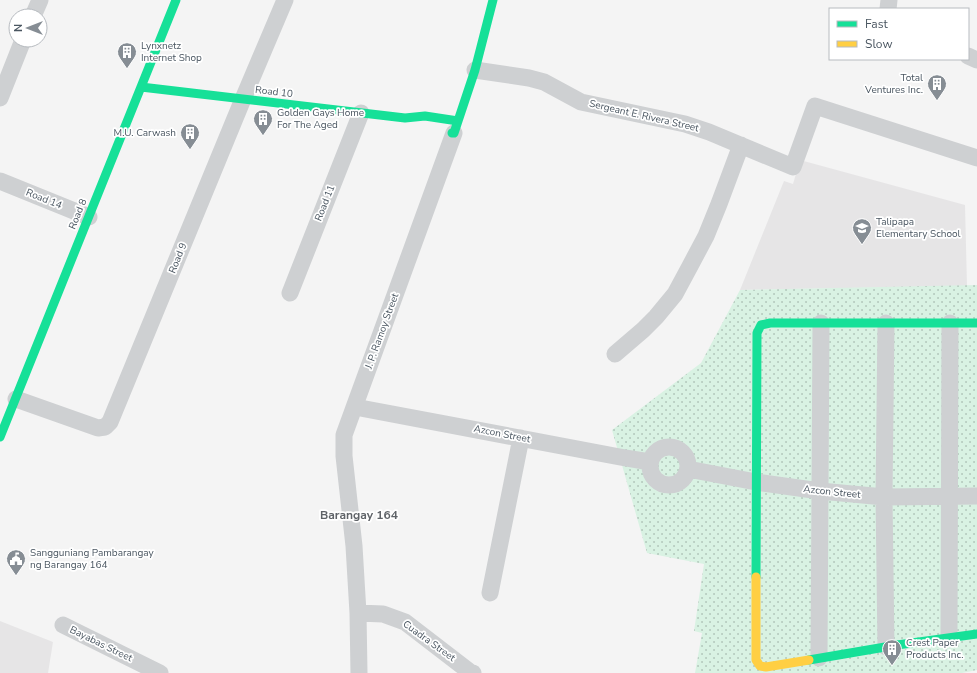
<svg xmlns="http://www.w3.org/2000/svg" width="977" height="673" font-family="'Nunito Sans',sans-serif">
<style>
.education{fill:#e6e5e6}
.grass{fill:url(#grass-dots)}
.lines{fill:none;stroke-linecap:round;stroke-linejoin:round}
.street{stroke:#ced0d2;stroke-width:17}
.fast{stroke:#16e098;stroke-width:9}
.slow{stroke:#ffcf43;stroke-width:9}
.labels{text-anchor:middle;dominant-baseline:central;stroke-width:3.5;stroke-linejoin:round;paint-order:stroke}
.poi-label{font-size:10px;fill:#4a5661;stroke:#fff;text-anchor:start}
.street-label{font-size:10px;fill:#4a5661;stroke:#fff}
.quarter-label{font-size:12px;font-weight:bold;fill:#5f6368;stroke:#fff}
</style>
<defs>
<pattern id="grass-dots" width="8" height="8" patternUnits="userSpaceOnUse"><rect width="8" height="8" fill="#d9f2e3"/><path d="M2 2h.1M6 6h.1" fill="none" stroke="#b2c7bb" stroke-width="1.8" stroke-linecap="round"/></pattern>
</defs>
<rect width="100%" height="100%" fill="#f4f4f4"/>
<path class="education" d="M 800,160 L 965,205 L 967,286 L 740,290 L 784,181 L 793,184 Z
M 0,621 L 53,642 L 48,673 L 0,673 Z"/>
<path class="grass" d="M 977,285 L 977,670 L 962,673 L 695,673 L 702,633 L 694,631 L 704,564 L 647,553 L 612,430 L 701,363 L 740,290 Z"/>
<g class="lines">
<path class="street" d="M 888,9 L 889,0
M 33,16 L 40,0
M 968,56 L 977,60
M 475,70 L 529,78 L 544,82 L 581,102 L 685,124 L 709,132 L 793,167 L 815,106 L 977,158
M 0,98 L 23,40
M 0,181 L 89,217
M 290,293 L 361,113
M 886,323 L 884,497 L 886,647
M 615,354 L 643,330 L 656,317 L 675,294 L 689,268 L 706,236 L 719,204 L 741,145
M 16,399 L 98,428 L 105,427 L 110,422 L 243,99 L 285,0
M 355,407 L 620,457 L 650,462
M650 466a19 19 0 1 1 38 0a19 19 0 1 1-38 0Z
M 688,469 L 756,482 L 820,491 L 884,497 L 977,496
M 490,593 L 521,438
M 358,613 L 383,614 L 405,622 L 470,672 L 473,673
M 63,625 L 160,673
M 949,637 L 950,323
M 819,658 L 821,323
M 359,673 L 358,613 L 354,546 L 344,456 L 344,435 L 454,133"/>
<path class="fast" d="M 141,87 L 405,118 L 425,116 L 458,121
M 452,133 L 454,133 L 475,70 L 493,0
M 0,437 L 176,0
M 756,577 L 757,333 L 761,325 L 770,323 L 977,323
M 809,660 L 897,645 L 977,634"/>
<path class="slow" d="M 756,577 L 756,660 L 760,666 L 766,667 L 809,660"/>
</g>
<defs>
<symbol id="building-pin" viewBox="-11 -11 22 30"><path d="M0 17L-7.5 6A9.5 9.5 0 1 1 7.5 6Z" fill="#868d94" stroke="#fff"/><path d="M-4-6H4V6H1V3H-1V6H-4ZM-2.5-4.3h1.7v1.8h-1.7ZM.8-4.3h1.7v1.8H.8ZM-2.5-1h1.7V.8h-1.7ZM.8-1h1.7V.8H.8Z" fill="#fff"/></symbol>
<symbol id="school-pin" viewBox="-11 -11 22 30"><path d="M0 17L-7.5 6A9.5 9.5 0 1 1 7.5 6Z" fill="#868d94" stroke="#fff"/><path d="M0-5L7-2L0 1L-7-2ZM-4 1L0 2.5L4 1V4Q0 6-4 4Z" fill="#fff"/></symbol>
<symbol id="civic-pin" viewBox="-11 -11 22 30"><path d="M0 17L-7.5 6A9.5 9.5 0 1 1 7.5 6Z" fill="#868d94" stroke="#fff"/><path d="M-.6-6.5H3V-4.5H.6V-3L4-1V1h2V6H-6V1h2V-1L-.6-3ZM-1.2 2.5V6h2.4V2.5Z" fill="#fff"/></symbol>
</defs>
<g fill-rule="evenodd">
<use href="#building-pin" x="116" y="41" width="22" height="30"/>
<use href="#building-pin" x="926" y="73" width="22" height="30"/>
<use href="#building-pin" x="252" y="108" width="22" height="30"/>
<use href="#building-pin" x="179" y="122" width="22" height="30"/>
<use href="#school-pin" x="851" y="217" width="22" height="30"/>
<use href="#civic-pin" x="5" y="548" width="22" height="30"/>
<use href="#building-pin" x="881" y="638" width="22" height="30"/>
</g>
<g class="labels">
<g class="poi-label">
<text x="141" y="46">Lynxnetz<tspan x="141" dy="12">Internet Shop</tspan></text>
<text x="923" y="78" text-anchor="end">Total<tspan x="923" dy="12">Ventures Inc.</tspan></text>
<text x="277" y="113">Golden Gays Home<tspan x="277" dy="12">For The Aged</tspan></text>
<text x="176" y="133" text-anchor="end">M.U. Carwash</text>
<text x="876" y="222">Talipapa<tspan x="876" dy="12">Elementary School</tspan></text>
<text x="30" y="553">Sangguniang Pambarangay<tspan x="30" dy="12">ng Barangay 164</tspan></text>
<text x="906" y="643">Crest Paper<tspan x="906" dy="12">Products Inc.</tspan></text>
</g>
<g class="street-label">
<text transform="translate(274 92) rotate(7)">Road 10</text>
<text transform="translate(644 116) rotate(13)">Sergeant E. Rivera Street</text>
<text transform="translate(44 199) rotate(22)">Road 14</text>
<text transform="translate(325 203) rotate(-68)">Road 11</text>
<text transform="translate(78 214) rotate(-68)">Road 8</text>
<text transform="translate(178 258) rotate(-68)">Road 9</text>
<text transform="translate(382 331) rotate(-70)">J. P. Ramoy Street</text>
<text transform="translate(502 434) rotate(11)">Azcon Street</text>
<text transform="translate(832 492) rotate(6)">Azcon Street</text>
<text transform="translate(429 641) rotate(36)">Cuadra Street</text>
<text transform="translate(101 644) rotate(26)">Bayabas Street</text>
</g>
<g class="quarter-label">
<text x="359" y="515">Barangay 164</text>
</g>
</g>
<rect x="829" y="8" width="140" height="52" fill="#ffffff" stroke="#b7bbc0"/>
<rect x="837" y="21" width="20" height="6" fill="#16e098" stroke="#b7bbc0"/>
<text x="865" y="28" font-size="12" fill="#4a5661">Fast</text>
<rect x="837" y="41" width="20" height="6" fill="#ffcf43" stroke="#b7bbc0"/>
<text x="865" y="48" font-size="12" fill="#4a5661">Slow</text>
<g transform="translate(28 28) rotate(270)"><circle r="19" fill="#ffffff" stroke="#b7bbc0"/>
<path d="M0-3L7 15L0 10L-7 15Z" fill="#868d94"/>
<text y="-6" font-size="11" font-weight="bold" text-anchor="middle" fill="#4a5661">N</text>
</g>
</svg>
